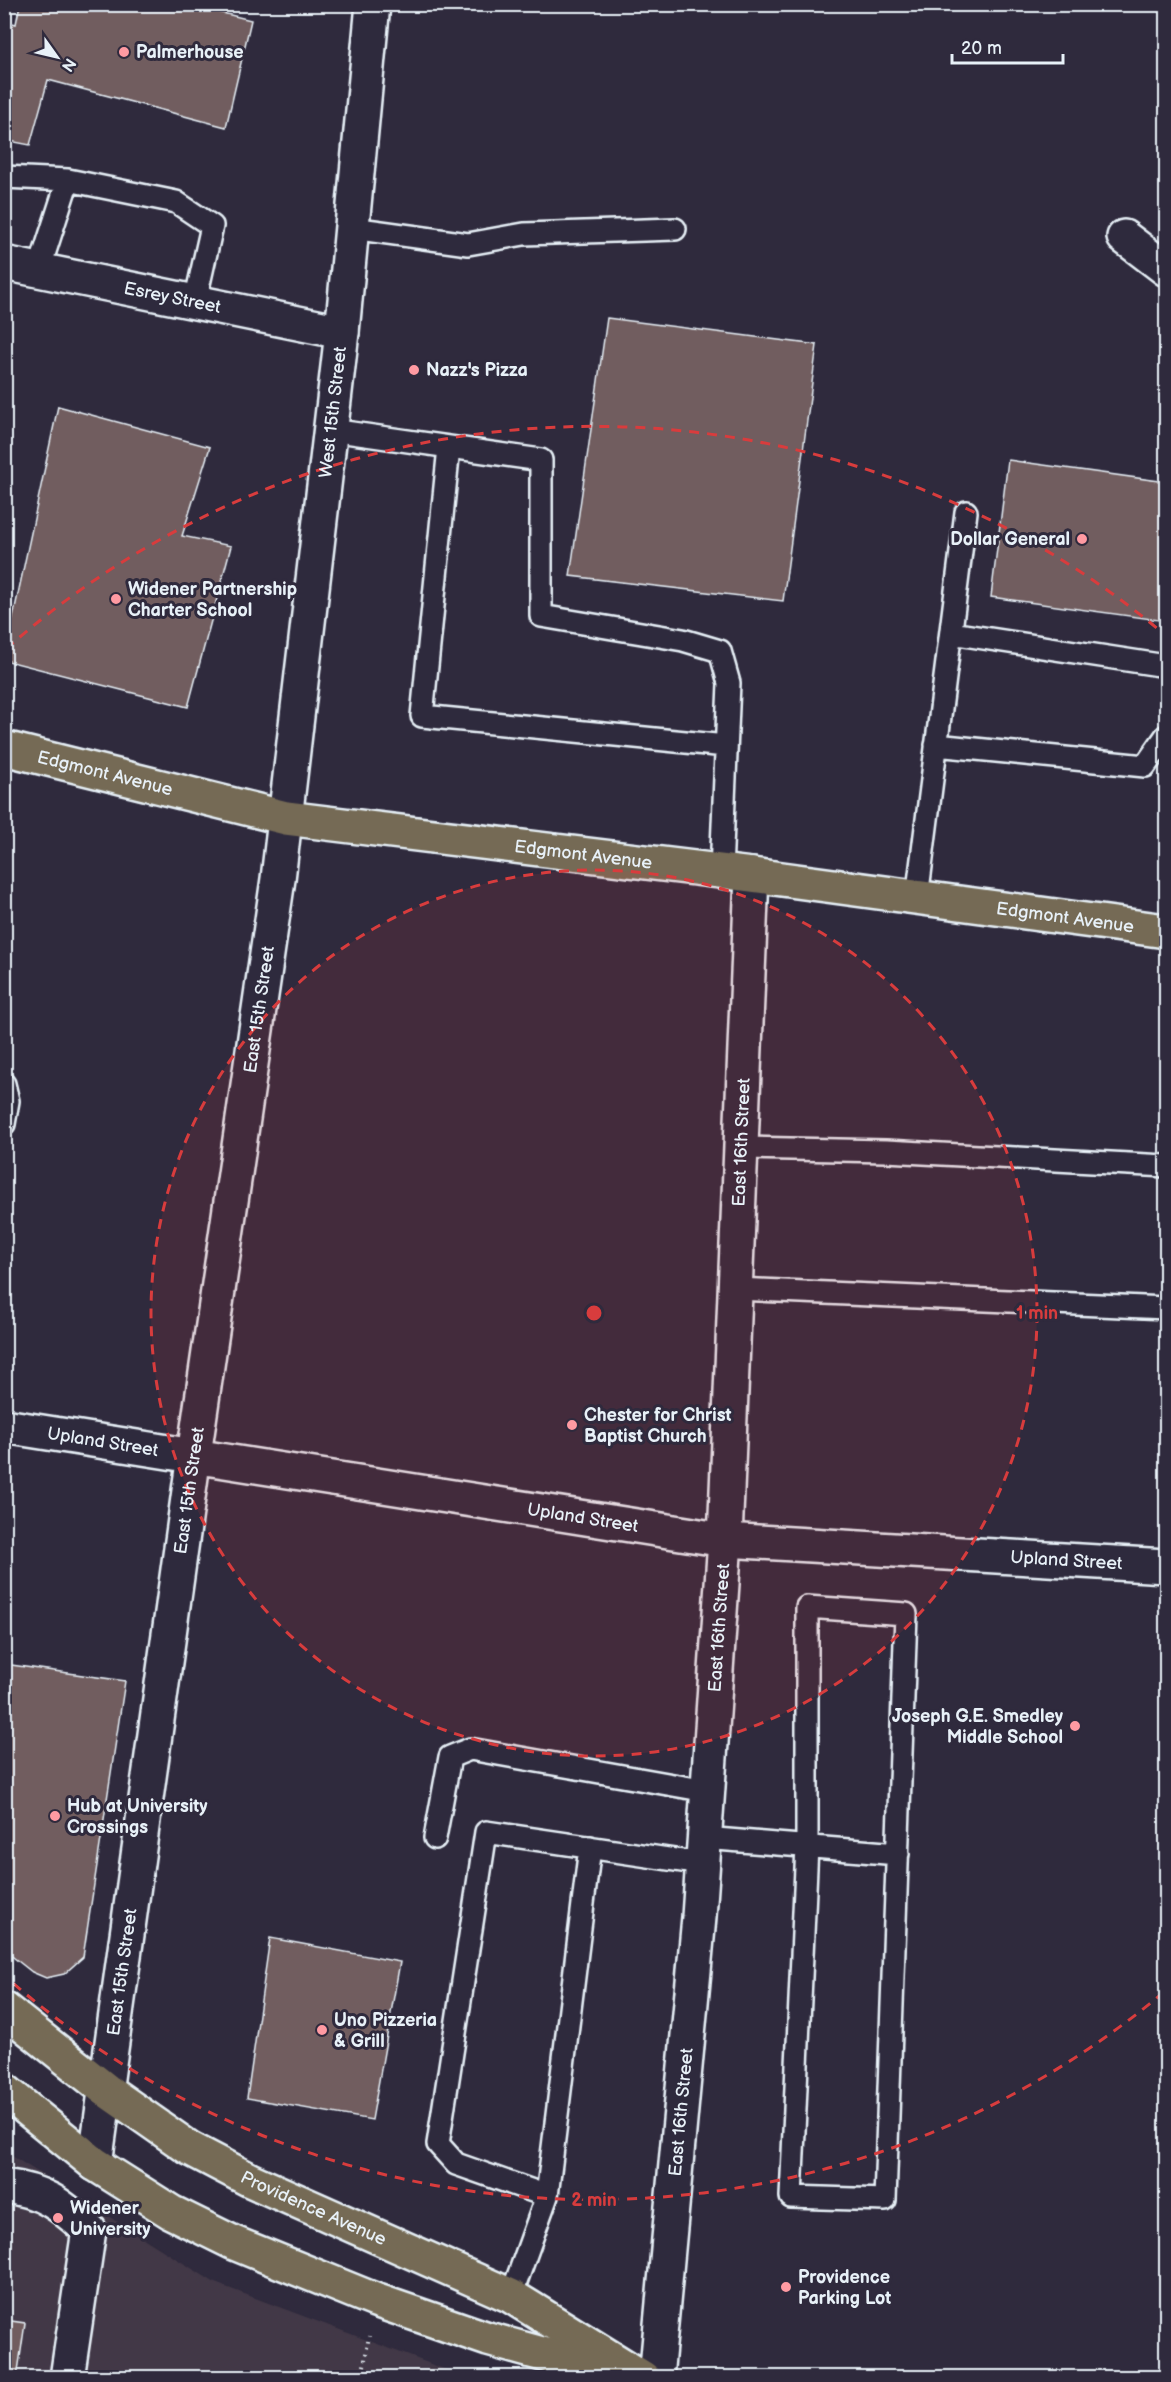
<svg xmlns="http://www.w3.org/2000/svg" width="1171" height="2382" font-family="'Balsamiq Sans',sans-serif">
<style>
.built{fill:#433947}
.building{fill:#715d5e;stroke:#e8f1f8;stroke-width:1.5}
.lines{fill:none;stroke-linecap:round;stroke-linejoin:round}
.service-casing{stroke:#e8f1f8;stroke-width:26}
.minor-casing{stroke:#e8f1f8;stroke-width:38}
.primary-casing{stroke:#e8f1f8;stroke-width:38}
.path{stroke:#e8f1f8;stroke-width:4;stroke-dasharray:1.5 4.5;stroke-linecap:butt}
.service{stroke:#2f2a3d;stroke-width:21}
.minor{stroke:#2f2a3d;stroke-width:33}
.primary{stroke:#746b55;stroke-width:33}
.ring{fill:none;stroke:#d83c3d;stroke-width:3;stroke-dasharray:10 8}
.poi-dot{fill:#ff9aa2;stroke:#2f2a3d;stroke-width:2}
.labels{text-anchor:middle;dominant-baseline:central;stroke-width:6;stroke-linejoin:round;paint-order:stroke}
.poi-label{font-size:18px;font-weight:bold;fill:#e8f1f8;stroke:#2f2a3d;text-anchor:start}
.street-label{font-size:18px;fill:#e8f1f8;stroke:#2f2a3d}
.centre{fill:#d83c3d;stroke:#2f2a3d;stroke-width:3}
.ring-label{font-size:18px;text-anchor:middle;font-weight:bold;fill:#d83c3d;stroke:#2f2a3d;stroke-width:6;stroke-linejoin:round;paint-order:stroke}
</style>
<rect width="100%" height="100%" fill="#2f2a3d"/>
<filter id="ink" filterUnits="userSpaceOnUse"><feTurbulence type="fractalNoise" baseFrequency=".0167" numOctaves="2"/><feDisplacementMap in="SourceGraphic" scale="12" xChannelSelector="R" yChannelSelector="G"/><feConvolveMatrix kernelMatrix="1 2 1 2 8 2 1 2 1" color-interpolation-filters="sRGB"/></filter>
<g filter="url(#ink)">
<path class="built" d="M 4,2151 L 215,2283 L 465,2377 L 5,2377 Z"/>
<path class="building" d="M 20,4 L 185,4 L 251,20 L 226,127 L 48,80 L 30,145 L 4,140 L 4,21 L 16,24 Z
M 607,318 L 817,345 L 783,601 L 570,576 Z
M 58,406 L 210,447 L 182,536 L 231,546 L 188,707 L 4,660 Z
M 1008,460 L 1166,482 L 1166,621 L 991,597 Z
M 4,1664 L 125,1681 L 83,1957 L 64,1974 L 46,1978 L 32,1972 L 4,1950 Z
M 270,1938 L 400,1962 L 372,2120 L 247,2098 Z
M 4,2320 L 25,2323 L 17,2378 L 4,2378 Z"/>
<g class="lines">
<defs>
<path id="service" d="M 4,177 L 68,180
M 352,228 L 468,244 L 524,234 L 675,229
M 39,270 L 68,180 L 176,202 L 212,226 L 195,302
M 331,430 L 541,460 L 541,616 L 683,640 L 720,651 L 729,683 L 721,872
M 449,447 L 422,716 L 726,746
M 951,633 L 1166,666
M 936,745 L 1145,766 L 1166,736
M 917,898 L 966,512
M 4,1084 L 8,1101 L 4,1124
M 741,1148 L 886,1151 L 1166,1166
M 735,1289 L 1166,1308
M 807,1607 L 906,1614 L 885,2200 L 791,2197 L 807,1846 Z
M 435,1838 L 450,1757 L 470,1749 L 707,1791
M 704,1838 L 898,1854
M 547,2196 L 456,2164 L 438,2144 L 486,1832 L 702,1864
M 511,2296 L 547,2196 L 590,1847"/>
<g id="minor">
<path d="M 1124,237 L 1166,269"/>
<path id="s1" d="M 4,263 L 342,332"/>
<path id="s2" d="M 4,1426 L 725,1540 L 1166,1566"/>
<path id="s3" d="M 95,2164 L 194,1455 L 278,879 L 342,332 L 373,4"/>
<path d="M 4,2186 C 44,2191 60,2204 89,2230 L 67,2378"/>
<path id="s4" d="M 656,2378 L 699,1917 L 725,1540 L 752,875"/>
</g>
<g id="primary">
<path id="s5" d="M 4,748 L 286,818 L 752,875 L 1166,931"/>
<path id="s6" d="M 4,2009 L 106,2090 L 189,2148 L 250,2180 L 511,2296 L 643,2378"/>
<path d="M 4,2090 L 95,2164 L 171,2212 L 234,2243 L 375,2300 L 488,2339 L 618,2375"/>
</g>
</defs>
<use href="#service" class="service-casing"/>
<use href="#minor" class="minor-casing"/>
<use href="#primary" class="primary-casing"/>
<path class="path" d="M 362,2378 L 369,2336"/>
<use href="#service" class="service"/>
<use href="#minor" class="minor"/>
<use href="#primary" class="primary"/>
</g>
</g>
<circle cx="594" cy="1313" r="443" fill="#d83c3d" fill-opacity=".12"/>
<g class="ring">
<circle cx="594" cy="1313" r="443"/>
<path d="M1164 1992A887 887 0 0 1 6 1977M6 649A887 887 0 0 1 1164 634"/>
</g>
<g class="poi-dot">
<circle cx="124" cy="52" r="6"/>
<circle cx="414" cy="370" r="6"/>
<circle cx="1082" cy="539" r="6"/>
<circle cx="116" cy="599" r="6"/>
<circle cx="572" cy="1425" r="6"/>
<circle cx="1075" cy="1726" r="6"/>
<circle cx="55" cy="1816" r="6"/>
<circle cx="322" cy="2030" r="6"/>
<circle cx="58" cy="2218" r="6"/>
<circle cx="786" cy="2287" r="6"/>
</g>
<g class="labels">
<g class="poi-label">
<text x="136" y="52">Palmerhouse</text>
<text x="426" y="370">Nazz's Pizza</text>
<text x="1070" y="539" text-anchor="end">Dollar General</text>
<text x="128" y="589">Widener Partnership<tspan x="128" dy="21">Charter School</tspan></text>
<text x="584" y="1415">Chester for Christ<tspan x="584" dy="21">Baptist Church</tspan></text>
<text x="1063" y="1716" text-anchor="end">Joseph G.E. Smedley<tspan x="1063" dy="21">Middle School</tspan></text>
<text x="67" y="1806">Hub at University<tspan x="67" dy="21">Crossings</tspan></text>
<text x="334" y="2020">Uno Pizzeria<tspan x="334" dy="21">&amp; Grill</tspan></text>
<text x="70" y="2208">Widener<tspan x="70" dy="21">University</tspan></text>
<text x="798" y="2277">Providence<tspan x="798" dy="21">Parking Lot</tspan></text>
</g>
<g class="street-label">
<text stroke="none"><textPath href="#s1" startOffset="172">Esrey Street</textPath></text>
<text stroke="none"><textPath href="#s3" startOffset="1768">West 15th Street</textPath></text>
<text stroke="none"><textPath href="#s5" startOffset="104">Edgmont Avenue</textPath></text>
<text stroke="none"><textPath href="#s5" startOffset="590">Edgmont Avenue</textPath></text>
<text stroke="none"><textPath href="#s5" startOffset="1076">Edgmont Avenue</textPath></text>
<text stroke="none"><textPath href="#s3" startOffset="1166">East 15th Street</textPath></text>
<text stroke="none"><textPath href="#s4" startOffset="1239">East 16th Street</textPath></text>
<text stroke="none"><textPath href="#s2" startOffset="100">Upland Street</textPath></text>
<text stroke="none"><textPath href="#s3" startOffset="680">East 15th Street</textPath></text>
<text stroke="none"><textPath href="#s2" startOffset="586">Upland Street</textPath></text>
<text stroke="none"><textPath href="#s2" startOffset="1072">Upland Street</textPath></text>
<text stroke="none"><textPath href="#s4" startOffset="753">East 16th Street</textPath></text>
<text stroke="none"><textPath href="#s3" startOffset="194">East 15th Street</textPath></text>
<text stroke="none"><textPath href="#s4" startOffset="267">East 16th Street</textPath></text>
<text stroke="none"><textPath href="#s6" startOffset="370">Providence Avenue</textPath></text>
</g>
</g>
<circle cx="594" cy="1313" r="9" class="centre"/>
<g class="ring-label">
<text x="1037" y="1319">1 min</text>
<text x="594" y="2206">2 min</text>
</g>
<rect width="1171" height="2382" fill="none" stroke="#2f2a3d" stroke-width="24"/>
<rect x="12" y="12" width="1147" height="2358" fill="none" stroke="#e8f1f8" stroke-width="2" filter="url(#ink)"/>
<g transform="translate(57 57) rotate(124)" stroke="#2f2a3d" stroke-width="4.5" paint-order="stroke">
<path d="M0-4.5L10 22L0 15L-10 22Z" fill="#e8f1f8"/>
<text y="-9" font-size="16" font-weight="bold" text-anchor="middle" fill="#e8f1f8">N</text>
</g>
<path d="M952 54v9h111v-9" fill="none" stroke="#e8f1f8" stroke-width="3"/>
<text x="961" y="54" font-size="18" fill="#e8f1f8" stroke="#2f2a3d" stroke-width="4.5" paint-order="stroke">20 m</text>
</svg>
